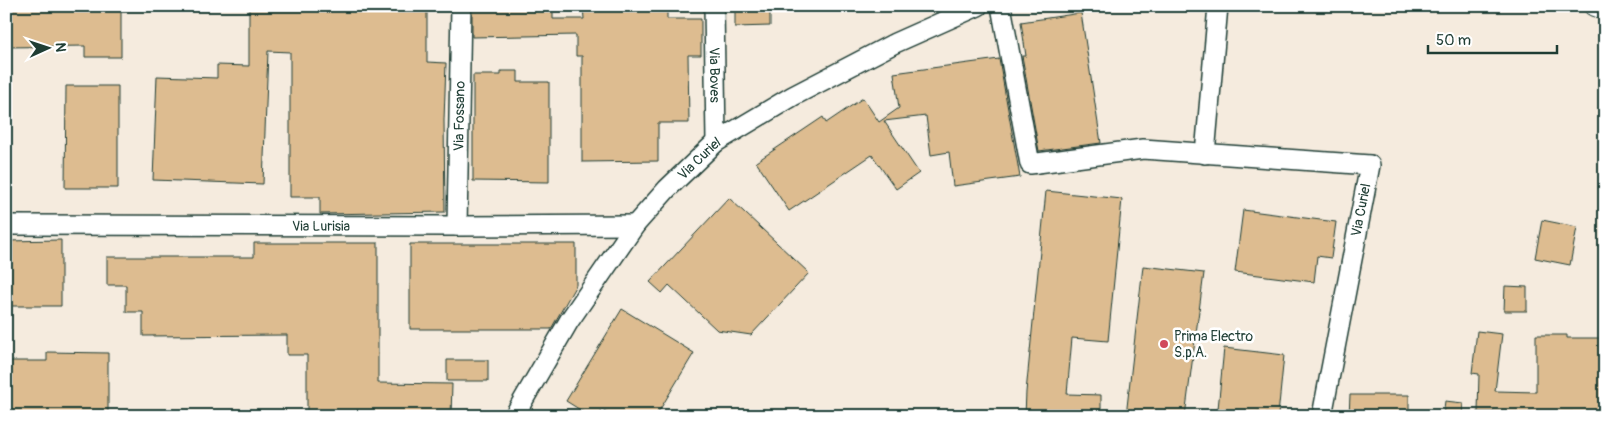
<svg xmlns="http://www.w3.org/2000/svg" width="1611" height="422" font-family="Pangolin,sans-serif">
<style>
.building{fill:#ddbc90;stroke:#1f3d34}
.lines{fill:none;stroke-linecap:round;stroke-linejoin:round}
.street-casing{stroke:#1f3d34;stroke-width:22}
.street{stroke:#fff;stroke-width:19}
.poi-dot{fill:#d1495b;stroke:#fff;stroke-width:2}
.labels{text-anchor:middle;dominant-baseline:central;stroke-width:5;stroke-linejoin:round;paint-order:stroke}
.street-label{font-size:14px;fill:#1f3d34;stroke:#fff}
.poi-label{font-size:14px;fill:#1f3d34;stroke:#fff;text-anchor:start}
</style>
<rect width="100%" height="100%" fill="#f5ebde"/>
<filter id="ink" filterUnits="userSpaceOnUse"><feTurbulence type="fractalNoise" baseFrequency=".02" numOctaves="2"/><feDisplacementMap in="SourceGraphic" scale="10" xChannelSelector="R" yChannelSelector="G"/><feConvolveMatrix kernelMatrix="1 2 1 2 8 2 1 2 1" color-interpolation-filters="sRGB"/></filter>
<g filter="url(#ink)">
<path class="building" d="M 6,6 L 121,6 L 121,57 L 85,57 L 85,46 L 6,47 Z
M 472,6 L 553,6 L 553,19 L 584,19 L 583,6 L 667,6 L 667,19 L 701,19 L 701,55 L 688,55 L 689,123 L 658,123 L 658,161 L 582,162 L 582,56 L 576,56 L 576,35 L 472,37 Z
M 735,6 L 770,6 L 770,26 L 735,27 Z
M 249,8 L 427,9 L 427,62 L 446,63 L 444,120 L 445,212 L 320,214 L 320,197 L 290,197 L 290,52 L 268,51 L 263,184 L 153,180 L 157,76 L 217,78 L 217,65 L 249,66 Z
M 1081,13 L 1101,143 L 1039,151 L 1022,56 L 1026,56 L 1021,22 Z
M 999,59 L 1020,177 L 953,186 L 949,152 L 931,155 L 926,116 L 884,121 L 919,173 L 896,189 L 872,155 L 789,211 L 756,162 L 823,117 L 826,123 L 863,98 L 879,122 L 899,108 L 894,73 Z
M 501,71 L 518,71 L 518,82 L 549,82 L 549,182 L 473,181 L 473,75 L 501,75 Z
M 66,86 L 118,86 L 118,188 L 65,188 Z
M 1046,191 L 1122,199 L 1108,341 L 1072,338 L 1067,394 L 1101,395 L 1101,416 L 1025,416 L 1026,392 Z
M 729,198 L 809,273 L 751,335 L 717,330 L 669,285 L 662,293 L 650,282 Z
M 1243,210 L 1336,222 L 1331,258 L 1317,256 L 1314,282 L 1235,272 Z
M 1542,220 L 1577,227 L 1570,265 L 1535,258 Z
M 61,240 L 61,306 L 6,306 L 6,241 Z
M 254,243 L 378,243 L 378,383 L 452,384 L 451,416 L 307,416 L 307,355 L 287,355 L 287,335 L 143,336 L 143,312 L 126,312 L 126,285 L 107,285 L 107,257 L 254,257 Z
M 410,244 L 576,244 L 576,285 L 551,329 L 410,329 Z
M 1143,266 L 1204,273 L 1185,416 L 1126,416 Z
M 1505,286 L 1527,287 L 1527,311 L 1504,311 Z
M 622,309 L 694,353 L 656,416 L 612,416 L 602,410 L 599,416 L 590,416 L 566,401 Z
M 1477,331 L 1502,334 L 1495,391 L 1536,392 L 1536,335 L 1567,335 L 1567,338 L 1601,338 L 1601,340 L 1605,340 L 1605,370 L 1602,370 L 1602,416 L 1573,416 L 1573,412 L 1520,413 L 1520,416 L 1503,416 L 1503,412 L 1478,412 L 1479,374 L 1472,373 Z
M 1224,348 L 1284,355 L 1278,415 L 1218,409 Z
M 47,352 L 108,353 L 108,416 L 6,416 L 6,361 L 47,361 Z
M 447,360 L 488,360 L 488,381 L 447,381 Z
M 1350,395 L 1409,395 L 1409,416 L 1349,416 Z
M 1445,401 L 1463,403 L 1462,416 L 1443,416 Z"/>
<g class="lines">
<defs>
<g id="street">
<path id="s1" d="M 714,6 L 716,142"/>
<path d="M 1001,6 L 1030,164 L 1143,149 L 1370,165 L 1322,416"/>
<path d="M 1594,6 L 1605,10"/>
<path d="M 1205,154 L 1218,6"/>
<path id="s2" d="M 6,225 L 457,226 L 635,225"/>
<path id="s3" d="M 457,226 L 461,6"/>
<path id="s4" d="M 514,416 L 569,321 L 635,225 L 667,189 L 716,142 L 793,96 L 895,43 L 978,6"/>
</g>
</defs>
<use href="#street" class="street-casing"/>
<use href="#street" class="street"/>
</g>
</g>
<circle class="poi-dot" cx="1164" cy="344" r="5"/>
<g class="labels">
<g class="street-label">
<text stroke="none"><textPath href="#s1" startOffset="69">Via Boves</textPath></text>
<text stroke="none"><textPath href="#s3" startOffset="110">Via Fossano</textPath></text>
<text stroke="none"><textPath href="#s4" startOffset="319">Via Curiel</textPath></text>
<text transform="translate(1361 210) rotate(-79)">Via Curiel</text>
<text stroke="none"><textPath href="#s2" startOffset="315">Via Lurisia</textPath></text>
</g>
<g class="poi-label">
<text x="1174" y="336">Prima Electro<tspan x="1174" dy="16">S.p.A.</tspan></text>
</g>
</g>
<rect width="1611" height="422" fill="none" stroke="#fff" stroke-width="25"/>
<rect x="12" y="12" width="1586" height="397" fill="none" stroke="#1f3d34" stroke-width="2" filter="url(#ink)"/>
<g transform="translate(48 48) rotate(87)" stroke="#ffffff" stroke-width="4" paint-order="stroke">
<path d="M0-4L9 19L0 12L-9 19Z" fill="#1f3d34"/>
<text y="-8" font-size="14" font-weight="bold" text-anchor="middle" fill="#1f3d34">N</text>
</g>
<path d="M1428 45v8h129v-8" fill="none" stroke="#1f3d34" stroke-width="2.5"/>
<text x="1436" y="45" font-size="15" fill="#1f3d34" stroke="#ffffff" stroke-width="4" paint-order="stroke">50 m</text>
</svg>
